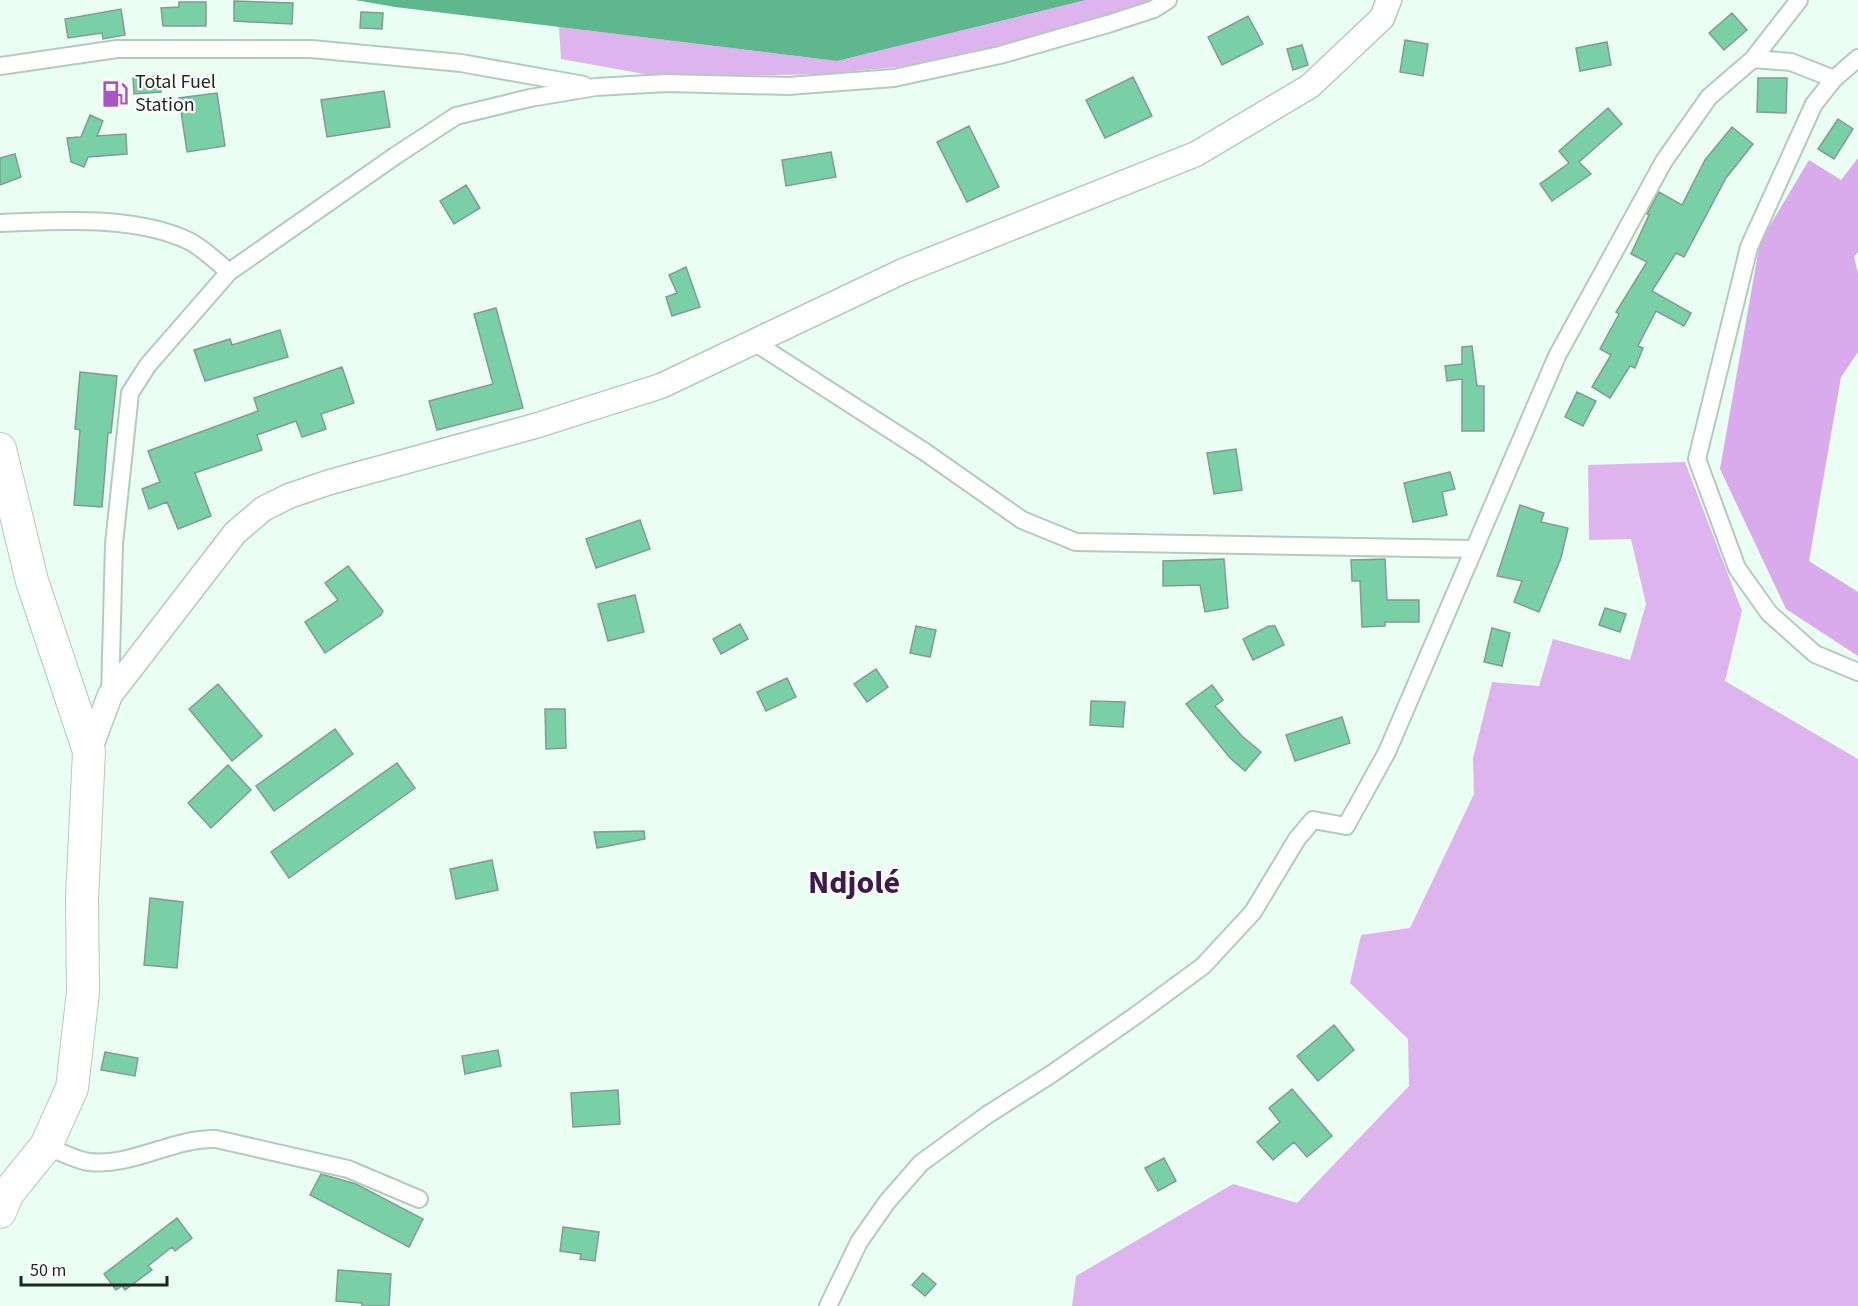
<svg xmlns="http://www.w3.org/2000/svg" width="1858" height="1306" font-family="'Source Sans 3',sans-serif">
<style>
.green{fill:#deb4ef}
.forest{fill:#d9aaec}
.water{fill:#5fb78e}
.building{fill:#79d0a6;stroke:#849b8f;stroke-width:1.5}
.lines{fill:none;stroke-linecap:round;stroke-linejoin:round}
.street-casing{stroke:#b3cbbe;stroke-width:20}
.secondary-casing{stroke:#b3cbbe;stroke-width:27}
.highway-casing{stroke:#b3cbbe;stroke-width:34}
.street{stroke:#fff;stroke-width:16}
.secondary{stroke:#fff;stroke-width:24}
.highway{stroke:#fff;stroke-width:32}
.labels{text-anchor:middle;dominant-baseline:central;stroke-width:4.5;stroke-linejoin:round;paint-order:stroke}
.poi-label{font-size:20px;fill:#1d2722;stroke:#fff;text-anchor:start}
.town-label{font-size:32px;font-weight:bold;fill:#3f184d;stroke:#fff}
</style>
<rect width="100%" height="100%" fill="#eafef3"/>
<path class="green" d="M 1086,0 L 1155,0 L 1149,4 L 940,63 L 824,74 L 661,77 L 561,59 L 559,27 L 837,61 Z
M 1685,462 L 1742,611 L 1725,681 L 1858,759 L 1858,1306 L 1072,1306 L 1076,1276 L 1233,1184 L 1297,1203 L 1409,1086 L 1408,1039 L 1350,983 L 1361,935 L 1410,928 L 1474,794 L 1473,758 L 1492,682 L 1539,686 L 1553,639 L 1630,660 L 1646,604 L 1631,539 L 1589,540 L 1588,465 Z"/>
<path class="forest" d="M 1858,158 L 1858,252 L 1854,257 L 1858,273 L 1858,352 L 1841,377 L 1809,561 L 1858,592 L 1858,656 L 1786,609 L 1720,469 L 1760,242 L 1809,160 L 1841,180 Z"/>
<path class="water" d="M 355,0 L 1086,0 L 837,61 L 395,7 Z"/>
<path class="building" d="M 234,1 L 293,3 L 292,24 L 234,21 Z
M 179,2 L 206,2 L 206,26 L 163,26 L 161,8 L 179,7 Z
M 121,9 L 125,35 L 103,39 L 102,33 L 68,38 L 65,19 Z
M 361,12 L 383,13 L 382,29 L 360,28 Z
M 1732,13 L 1747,30 L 1724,50 L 1709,33 Z
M 1248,16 L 1263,44 L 1222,65 L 1208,37 Z
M 1405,40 L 1428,44 L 1423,76 L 1400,72 Z
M 1607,42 L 1611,65 L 1580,71 L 1576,48 Z
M 1302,45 L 1308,65 L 1293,70 L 1287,49 Z
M 159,76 L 161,92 L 134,94 L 133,78 Z
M 1133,77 L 1152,116 L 1105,138 L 1086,100 Z
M 1758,78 L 1787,78 L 1786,113 L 1757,112 Z
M 384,91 L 390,127 L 327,137 L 321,100 Z
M 217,93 L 225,146 L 187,152 L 179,98 Z
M 1608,108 L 1622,124 L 1579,162 L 1591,174 L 1552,201 L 1540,184 L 1569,163 L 1559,151 Z
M 90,115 L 103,121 L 97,136 L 126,134 L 127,154 L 88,157 L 84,167 L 71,162 L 67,138 L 81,137 Z
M 1838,119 L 1853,129 L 1834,159 L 1818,149 Z
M 969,126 L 999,187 L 967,202 L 937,142 Z
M 1732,127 L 1753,144 L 1726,178 L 1684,257 L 1676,253 L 1652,291 L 1691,313 L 1684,326 L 1656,311 L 1638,346 L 1643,348 L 1635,368 L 1630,366 L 1610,398 L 1592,387 L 1611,355 L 1600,349 L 1619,314 L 1616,312 L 1647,262 L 1631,254 L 1649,215 L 1647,214 L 1659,192 L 1682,205 L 1705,160 Z
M 831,152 L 836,177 L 786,186 L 782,160 Z
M 15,154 L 21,177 L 0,185 L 0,158 Z
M 466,185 L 480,208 L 454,224 L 440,201 Z
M 686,267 L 700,307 L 672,316 L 666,297 L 677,293 L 669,275 Z
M 496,308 L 523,408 L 437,430 L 429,401 L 493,384 L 474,314 Z
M 280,330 L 288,357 L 205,381 L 194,350 L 230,339 L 232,345 Z
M 1472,346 L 1477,386 L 1484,386 L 1484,431 L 1462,431 L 1462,379 L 1447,381 L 1445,366 L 1462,364 L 1462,347 Z
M 342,367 L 354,403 L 321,414 L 326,429 L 302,437 L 296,421 L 257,435 L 262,450 L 195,473 L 211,516 L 178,529 L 167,502 L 149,509 L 142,489 L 160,482 L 148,451 L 258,411 L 254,398 Z
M 80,372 L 117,376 L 111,433 L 108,433 L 102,507 L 74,505 L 80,430 L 75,429 Z
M 1577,392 L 1596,401 L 1583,426 L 1565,417 Z
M 1236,449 L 1242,490 L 1214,494 L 1207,453 Z
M 1450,472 L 1455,489 L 1442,492 L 1447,515 L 1413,522 L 1404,483 Z
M 1520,505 L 1544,513 L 1541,522 L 1568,528 L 1561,558 L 1539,612 L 1514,602 L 1522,581 L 1497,576 Z
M 640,520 L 650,549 L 596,568 L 586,539 Z
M 1224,559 L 1228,608 L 1205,612 L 1200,585 L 1163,586 L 1163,561 Z
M 1385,559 L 1387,600 L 1419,600 L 1419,622 L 1385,622 L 1385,626 L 1362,627 L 1360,581 L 1352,581 L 1351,560 Z
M 348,566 L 383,611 L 381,615 L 325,653 L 305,622 L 338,600 L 325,583 Z
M 635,595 L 644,632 L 608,641 L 598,604 Z
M 1605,608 L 1626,614 L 1620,632 L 1599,625 Z
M 740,624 L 748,639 L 721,654 L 713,639 Z
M 916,626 L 936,630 L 930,657 L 910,653 Z
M 1269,626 L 1275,626 L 1284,645 L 1253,660 L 1243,639 Z
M 1492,628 L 1510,633 L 1502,666 L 1484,662 Z
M 876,669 L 888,687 L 867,702 L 854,684 Z
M 787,678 L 796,697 L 766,711 L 757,692 Z
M 218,684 L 262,736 L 232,761 L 189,709 Z
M 1212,685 L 1223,700 L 1215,706 L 1242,736 L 1261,752 L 1245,771 L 1230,758 L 1186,704 Z
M 1091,701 L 1125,702 L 1123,727 L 1090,725 Z
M 545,709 L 565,709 L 566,748 L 546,749 Z
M 1342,717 L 1350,743 L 1295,761 L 1286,735 Z
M 335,729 L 353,754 L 274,811 L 256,786 Z
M 397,763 L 415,788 L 289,878 L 271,852 Z
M 228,765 L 251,790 L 211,828 L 188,803 Z
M 644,831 L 645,839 L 597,848 L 594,832 Z
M 492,860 L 498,890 L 456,899 L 450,869 Z
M 150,898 L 183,902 L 177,968 L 144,965 Z
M 1334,1025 L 1354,1050 L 1318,1081 L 1297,1056 Z
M 498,1050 L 501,1066 L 465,1074 L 462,1056 Z
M 105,1052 L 138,1058 L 135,1076 L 101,1070 Z
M 1292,1089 L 1332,1136 L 1307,1157 L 1294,1142 L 1273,1160 L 1257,1142 L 1280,1122 L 1269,1108 Z
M 618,1090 L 620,1124 L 573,1127 L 571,1093 Z
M 1164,1158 L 1176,1181 L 1158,1191 L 1145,1168 Z
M 321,1174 L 356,1184 L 423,1219 L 409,1247 L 310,1195 Z
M 177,1218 L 192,1238 L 175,1251 L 172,1247 L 148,1266 L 152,1270 L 125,1290 L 122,1286 L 116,1290 L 104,1274 Z
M 563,1227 L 599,1232 L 595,1261 L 580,1259 L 581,1254 L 560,1251 Z
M 338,1270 L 391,1274 L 389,1306 L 362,1306 L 362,1303 L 336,1301 Z
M 923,1273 L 936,1284 L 925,1296 L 912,1285 Z"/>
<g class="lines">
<defs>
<path id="street" d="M 1858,58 L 1834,79 L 1814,104 L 1749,247 L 1697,459 L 1737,568 L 1769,613 L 1815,654 L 1858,672
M 1753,59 L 1791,62 L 1834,79
M 0,66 L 117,49 L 311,49 L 461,63 L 584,85
M 0,223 C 59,221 134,215 189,241 C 203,248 217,262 229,272
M 754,342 L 925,452 L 1022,520 L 1076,542 L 1474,549
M 110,695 L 114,544 L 130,393 L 148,365 L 229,272 L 395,156 L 456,116 L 530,98 L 596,87 L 666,83 L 788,86 L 894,78 L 1000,55 L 1108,24 L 1154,9 L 1168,0
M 46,1146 C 59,1151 75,1160 89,1162 C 132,1167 172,1138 216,1139 L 348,1169 L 419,1199
M 828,1306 L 859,1242 L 887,1202 L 921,1163 L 987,1115 L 1050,1075 L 1135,1016 L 1203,966 L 1253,912 L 1297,839 L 1313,820 L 1346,826 L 1387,752 L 1557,356 L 1664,161 L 1709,97 L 1753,59 L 1799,0"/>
<path id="secondary" d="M 89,751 L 110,695 L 235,533 L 263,509 L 289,496 L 330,482 L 535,426 L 661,386 L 903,271 L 1196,154 L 1310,86 L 1382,18 L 1389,0"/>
<path id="highway" d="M 0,449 L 32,581 L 89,751 L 82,899 L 83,992 L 72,1088 L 46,1146 L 8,1193 L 0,1212"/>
</defs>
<use href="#street" class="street-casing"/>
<use href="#secondary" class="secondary-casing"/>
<use href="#highway" class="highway-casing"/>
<use href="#street" class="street"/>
<use href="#secondary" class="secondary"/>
<use href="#highway" class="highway"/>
</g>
<defs>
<symbol id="fuel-bare" viewBox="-9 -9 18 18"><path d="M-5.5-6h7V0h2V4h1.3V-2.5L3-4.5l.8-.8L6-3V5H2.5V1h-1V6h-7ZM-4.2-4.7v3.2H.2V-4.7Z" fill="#a856c6" stroke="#fff" stroke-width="2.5" paint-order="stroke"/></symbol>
</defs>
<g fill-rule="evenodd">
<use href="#fuel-bare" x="96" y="75" width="38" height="38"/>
</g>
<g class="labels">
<g class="poi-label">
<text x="135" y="82">Total Fuel<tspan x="135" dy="23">Station</tspan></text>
</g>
<g class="town-label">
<text x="854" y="883">Ndjolé</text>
</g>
</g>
<path d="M21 1276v9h146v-9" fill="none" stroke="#1d2722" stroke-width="3"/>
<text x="30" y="1276" font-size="18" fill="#1d2722" stroke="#ffffff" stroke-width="4.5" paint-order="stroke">50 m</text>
</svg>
